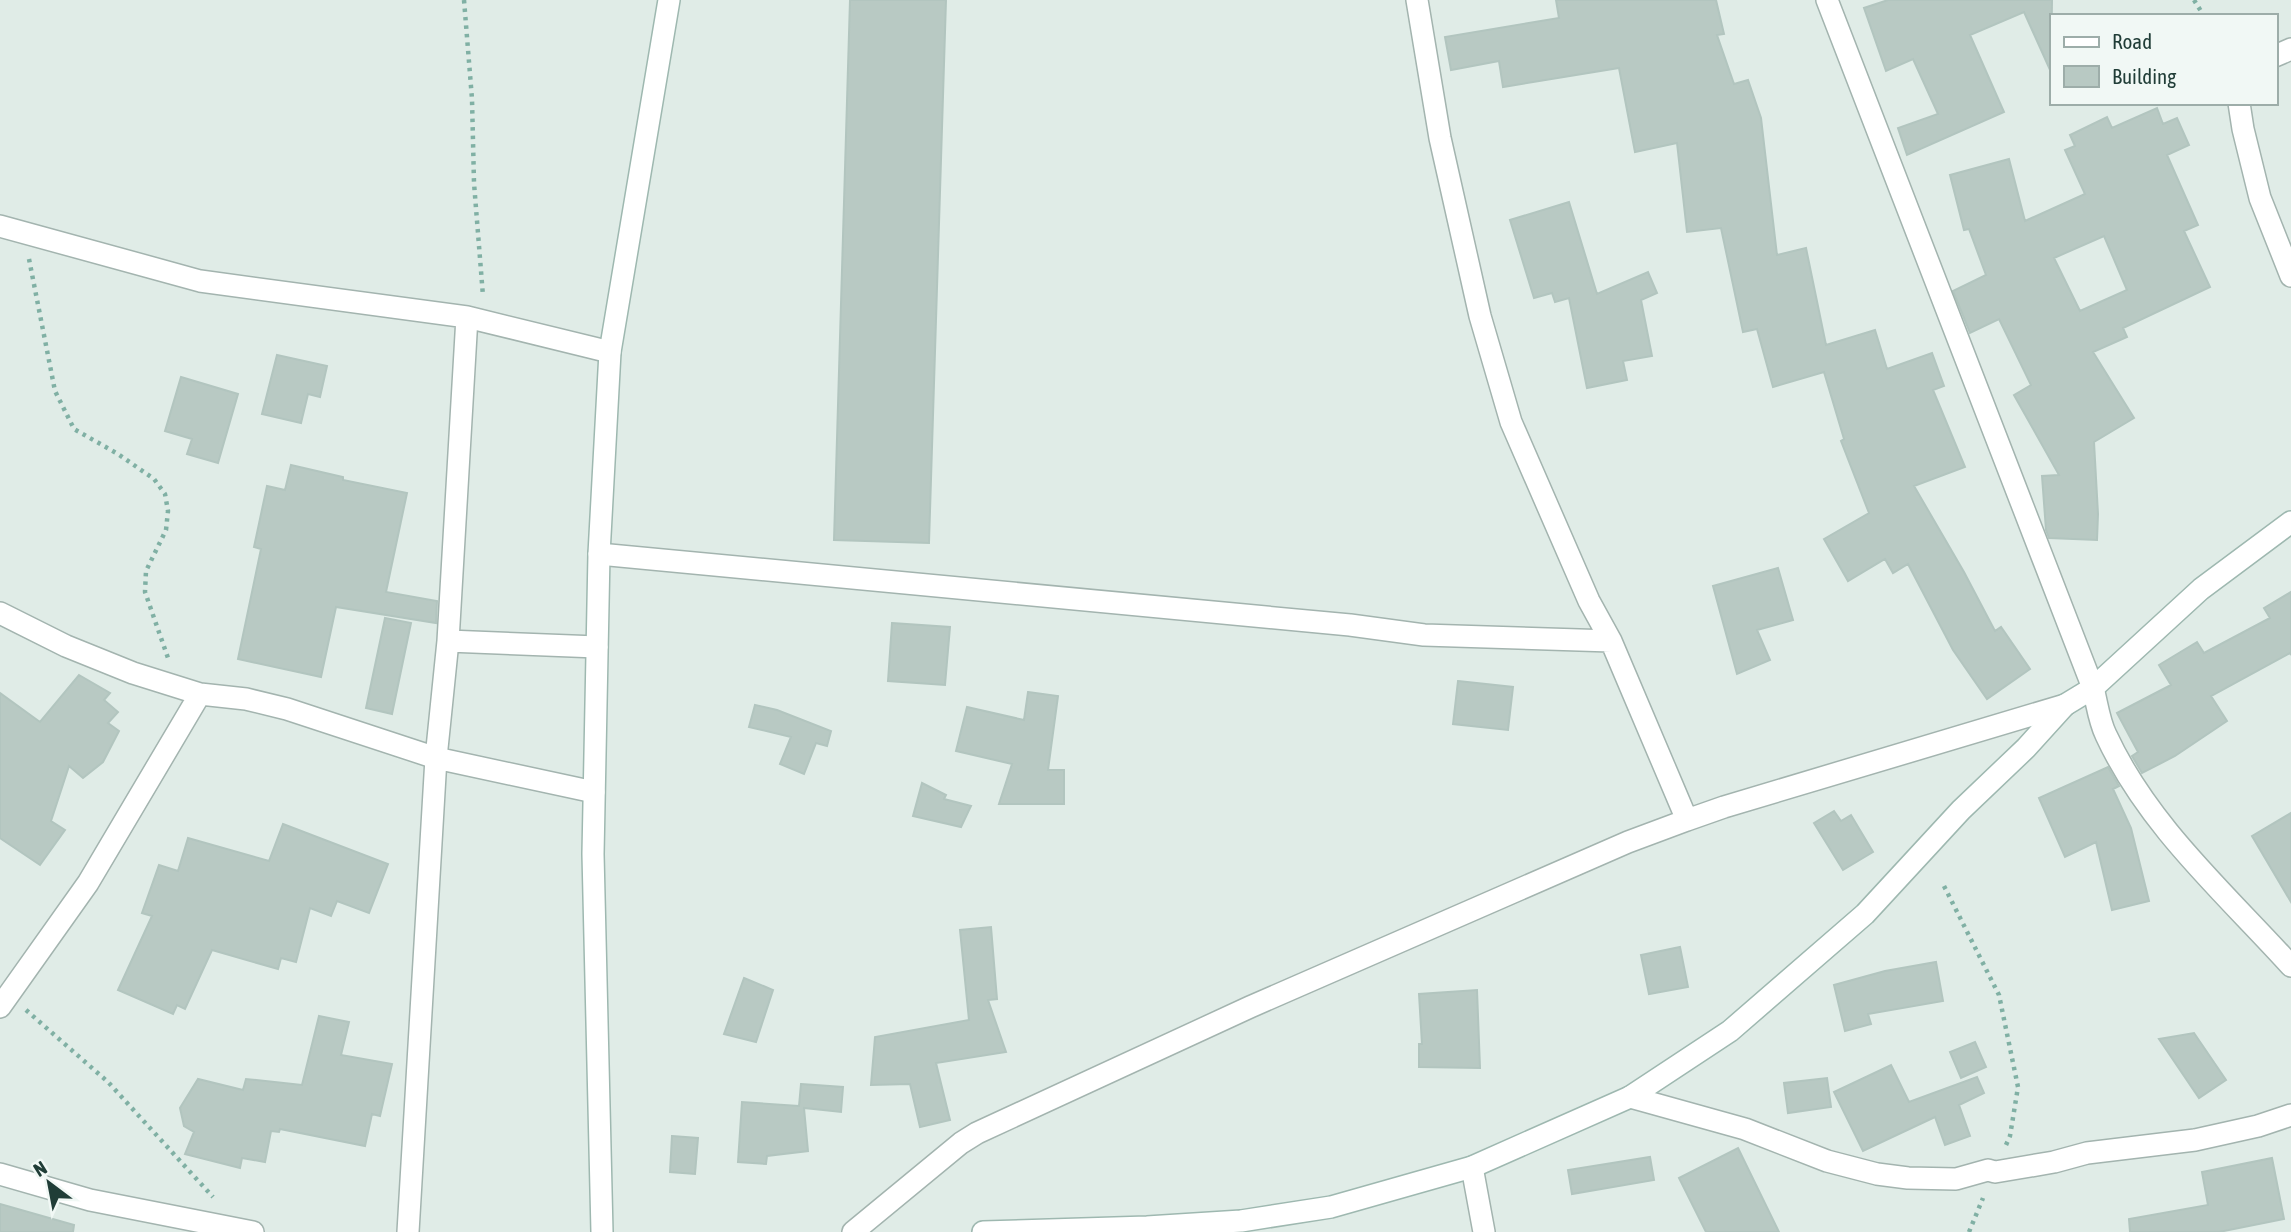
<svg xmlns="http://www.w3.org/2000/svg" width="2291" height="1232" font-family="'Asap Condensed',sans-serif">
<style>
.building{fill:#b8c9c3;stroke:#b2c5bf;stroke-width:2;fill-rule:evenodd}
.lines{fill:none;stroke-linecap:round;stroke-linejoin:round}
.minor-casing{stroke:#a3b4af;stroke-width:24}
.secondary-casing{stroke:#9eb8b0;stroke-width:24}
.path{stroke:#80b0a4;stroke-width:4.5;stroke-dasharray:3.5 5;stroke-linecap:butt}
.minor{stroke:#fff;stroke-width:21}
.secondary{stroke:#fff;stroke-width:21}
</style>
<rect width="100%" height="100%" fill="#e0ece7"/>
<path class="building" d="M 850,0 L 946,0 L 929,543 L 834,540 Z
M 1556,0 L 1716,0 L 1724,34 L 1717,35 L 1734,84 L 1748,80 L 1761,118 L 1777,255 L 1806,248 L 1826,345 L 1875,330 L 1887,369 L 1932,353 L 1944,386 L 1933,390 L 1965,467 L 1914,486 L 1964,572 L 1995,631 L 2001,627 L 2030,669 L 1987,699 L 1953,650 L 1908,564 L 1893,573 L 1885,559 L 1848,581 L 1824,539 L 1869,513 L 1841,441 L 1844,439 L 1824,372 L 1773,387 L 1757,329 L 1743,332 L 1721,228 L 1687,232 L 1677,143 L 1635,152 L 1619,68 L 1503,87 L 1499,61 L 1451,70 L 1445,37 L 1559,18 Z
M 1888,0 L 2052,0 L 2051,72 L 2024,12 L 1970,35 L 2004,112 L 1907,155 L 1898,128 L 1938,114 L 1913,59 L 1886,71 L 1864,8 Z
M 2157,108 L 2163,124 L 2177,118 L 2189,145 L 2167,155 L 2198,225 L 2184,231 L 2210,287 L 2123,328 L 2127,337 L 2093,352 L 2134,418 L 2094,442 L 2098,514 L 2097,540 L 2049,538 L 2046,530 L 2042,476 L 2059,475 L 2014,395 L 2031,385 L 1999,319 L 1970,333 L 1953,291 L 1986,275 L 1969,229 L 1964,230 L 1950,175 L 2009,159 L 2025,221 L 2085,194 L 2065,150 L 2075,146 L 2070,135 L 2107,117 L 2112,128 ZM 2104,236 L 2127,290 L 2080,311 L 2054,258 Z
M 1569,202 L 1597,294 L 1648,272 L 1657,293 L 1641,300 L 1652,356 L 1623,361 L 1627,380 L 1587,388 L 1569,298 L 1555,302 L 1552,293 L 1534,298 L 1510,220 Z
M 277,355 L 327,366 L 320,397 L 308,394 L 301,423 L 262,414 Z
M 181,377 L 238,394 L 218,463 L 187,454 L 192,439 L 165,431 Z
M 291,465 L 343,477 L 343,480 L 407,493 L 386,592 L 437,601 L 436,623 L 336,607 L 321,677 L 238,659 L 261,549 L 254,547 L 267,486 L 285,490 Z
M 1778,568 L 1793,620 L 1757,630 L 1770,660 L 1737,674 L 1713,586 Z
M 2291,592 L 2291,655 L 2290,653 L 2211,696 L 2227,721 L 2175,756 L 2142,773 L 2132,756 L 2138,752 L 2117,713 L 2171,685 L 2159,665 L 2197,642 L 2204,653 L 2270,618 L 2264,608 Z
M 385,618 L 411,623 L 392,714 L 366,708 Z
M 892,623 L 950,627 L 945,685 L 888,681 Z
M 79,675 L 110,693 L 104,700 L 118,712 L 108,723 L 119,731 L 103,762 L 83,778 L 69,766 L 51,821 L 65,830 L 40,865 L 0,838 L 0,693 L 40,722 Z
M 1458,681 L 1513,687 L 1508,730 L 1453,724 Z
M 1028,692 L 1058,696 L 1048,770 L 1064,770 L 1064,804 L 999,804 L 1012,764 L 956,751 L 967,707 L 1024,720 Z
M 755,705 L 777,710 L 831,731 L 827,746 L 816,743 L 804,774 L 780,764 L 791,737 L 749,727 Z
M 2108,767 L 2119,786 L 2113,789 L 2131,828 L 2149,901 L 2112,910 L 2096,842 L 2065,857 L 2039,798 Z
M 922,783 L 946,795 L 944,799 L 971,806 L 961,827 L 913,816 Z
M 1834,811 L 1841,821 L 1851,815 L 1873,852 L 1843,870 L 1814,823 Z
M 2291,813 L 2291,902 L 2252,836 Z
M 283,824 L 388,864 L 369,913 L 337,901 L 331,916 L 310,908 L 296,962 L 281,958 L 278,969 L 212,950 L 185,1009 L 177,1005 L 173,1014 L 118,990 L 152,916 L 142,913 L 159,865 L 178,871 L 188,838 L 269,861 Z
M 991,927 L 997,999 L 988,1000 L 1006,1052 L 936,1063 L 950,1120 L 920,1127 L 910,1084 L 871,1085 L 875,1037 L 969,1020 L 960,930 Z
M 1680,947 L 1688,987 L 1649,994 L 1641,955 Z
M 1936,962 L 1943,1001 L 1868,1014 L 1871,1024 L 1845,1031 L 1834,985 L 1885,971 Z
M 744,978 L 773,990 L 756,1042 L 724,1034 Z
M 1477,990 L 1480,1068 L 1419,1067 L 1419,1044 L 1422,1044 L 1419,994 Z
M 319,1016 L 349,1022 L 341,1055 L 392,1064 L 380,1116 L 372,1114 L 365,1146 L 280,1129 L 279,1132 L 271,1131 L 265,1162 L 242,1158 L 240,1168 L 185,1154 L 194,1132 L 184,1126 L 180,1108 L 198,1079 L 243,1090 L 246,1079 L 302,1085 Z
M 2194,1033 L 2226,1080 L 2199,1098 L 2159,1039 Z
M 1975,1042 L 1986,1067 L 1961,1078 L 1950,1052 Z
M 1891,1065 L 1909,1102 L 1977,1077 L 1984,1093 L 1959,1105 L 1970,1136 L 1945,1145 L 1935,1117 L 1863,1151 L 1834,1092 Z
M 1827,1078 L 1831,1107 L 1788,1113 L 1784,1083 Z
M 801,1084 L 843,1087 L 841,1112 L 804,1108 L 808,1151 L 767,1156 L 766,1164 L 738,1162 L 742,1102 L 799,1106 Z
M 672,1136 L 698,1138 L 695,1174 L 670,1172 Z
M 1738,1148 L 1779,1232 L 1706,1232 L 1679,1178 Z
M 1650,1157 L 1654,1180 L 1572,1194 L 1568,1170 Z
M 2272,1158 L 2284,1219 L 2219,1232 L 2130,1232 L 2129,1219 L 2208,1205 L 2202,1172 Z
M 0,1204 L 74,1225 L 73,1232 L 0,1232 Z"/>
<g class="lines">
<defs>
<path id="minor" d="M 1417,0 L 1440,138 L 1480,316 L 1511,422 L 1589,601 L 1611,641 L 1687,820 L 1724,807 L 2065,705
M 1827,0 L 2093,688 C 2097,703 2099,721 2106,735 C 2148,826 2225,893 2291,966
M 2275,56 L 2291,49
M 2239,103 L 2243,129 L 2260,198 L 2291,276
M 0,226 L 200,281 L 467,317 L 610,352
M 599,554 L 1350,625 L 1424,635 L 1611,641
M 0,613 L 66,646 L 133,673 L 200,694 L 246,699 L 287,709 L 436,758 L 594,792
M 448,641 L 597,647
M 0,1007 L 88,883 L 200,694
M 1630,1097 L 1745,1129 L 1827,1161 L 1877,1174 L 1908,1178 L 1956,1179 L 1988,1170 L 1995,1172 L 2054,1162 L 2087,1153 L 2195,1140 L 2258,1126 L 2291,1115
M 1472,1167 L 1484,1232
M 0,1174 L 90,1200 L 253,1232
M 408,1232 L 436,758 L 448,641 L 467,317
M 853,1232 L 961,1143 L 977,1133 L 1250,1007 L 1628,842 L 1687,820"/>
<path id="secondary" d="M 602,1232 L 593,854 L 599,554 L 610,352 L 669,0
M 983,1232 L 1147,1227 L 1241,1221 L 1331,1207 L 1472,1167 L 1630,1097 L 1730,1031 L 1865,914 L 1961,810 L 2026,748 L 2065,705 L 2093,688 L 2201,589 L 2291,522"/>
</defs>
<use href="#minor" class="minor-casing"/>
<use href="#secondary" class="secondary-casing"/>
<path class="path" d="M 464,0 L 472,99 L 474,183 L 483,296
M 2194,0 L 2204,16
M 29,259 L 55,391 L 74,429 L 118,454 L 154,479 L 165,494 L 168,511 L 166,530 L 146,571 L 145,592 L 168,658
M 1944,886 L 1999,995 L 2018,1087 L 2010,1136 L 2006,1145
M 26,1010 L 108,1082 L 213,1197
M 1969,1232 L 1983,1198"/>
<use href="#minor" class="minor"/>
<use href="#secondary" class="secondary"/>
</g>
<rect x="2050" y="14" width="228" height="91" fill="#f1f8f5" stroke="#9dada9" stroke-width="2"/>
<rect x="2064" y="37" width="35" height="10" fill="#ffffff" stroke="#9dada9" stroke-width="2"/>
<text x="2112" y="49" font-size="21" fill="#203d37">Road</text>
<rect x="2064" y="66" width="35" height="21" fill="#b8c9c3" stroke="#9dada9" stroke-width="2"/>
<text x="2112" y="84" font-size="21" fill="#203d37">Building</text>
<g transform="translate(49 1183) rotate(328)" stroke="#f1f8f5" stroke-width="5" paint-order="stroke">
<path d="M0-5L12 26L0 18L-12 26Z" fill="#203d37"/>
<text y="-10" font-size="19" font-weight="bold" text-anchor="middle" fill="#203d37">N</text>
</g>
</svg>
